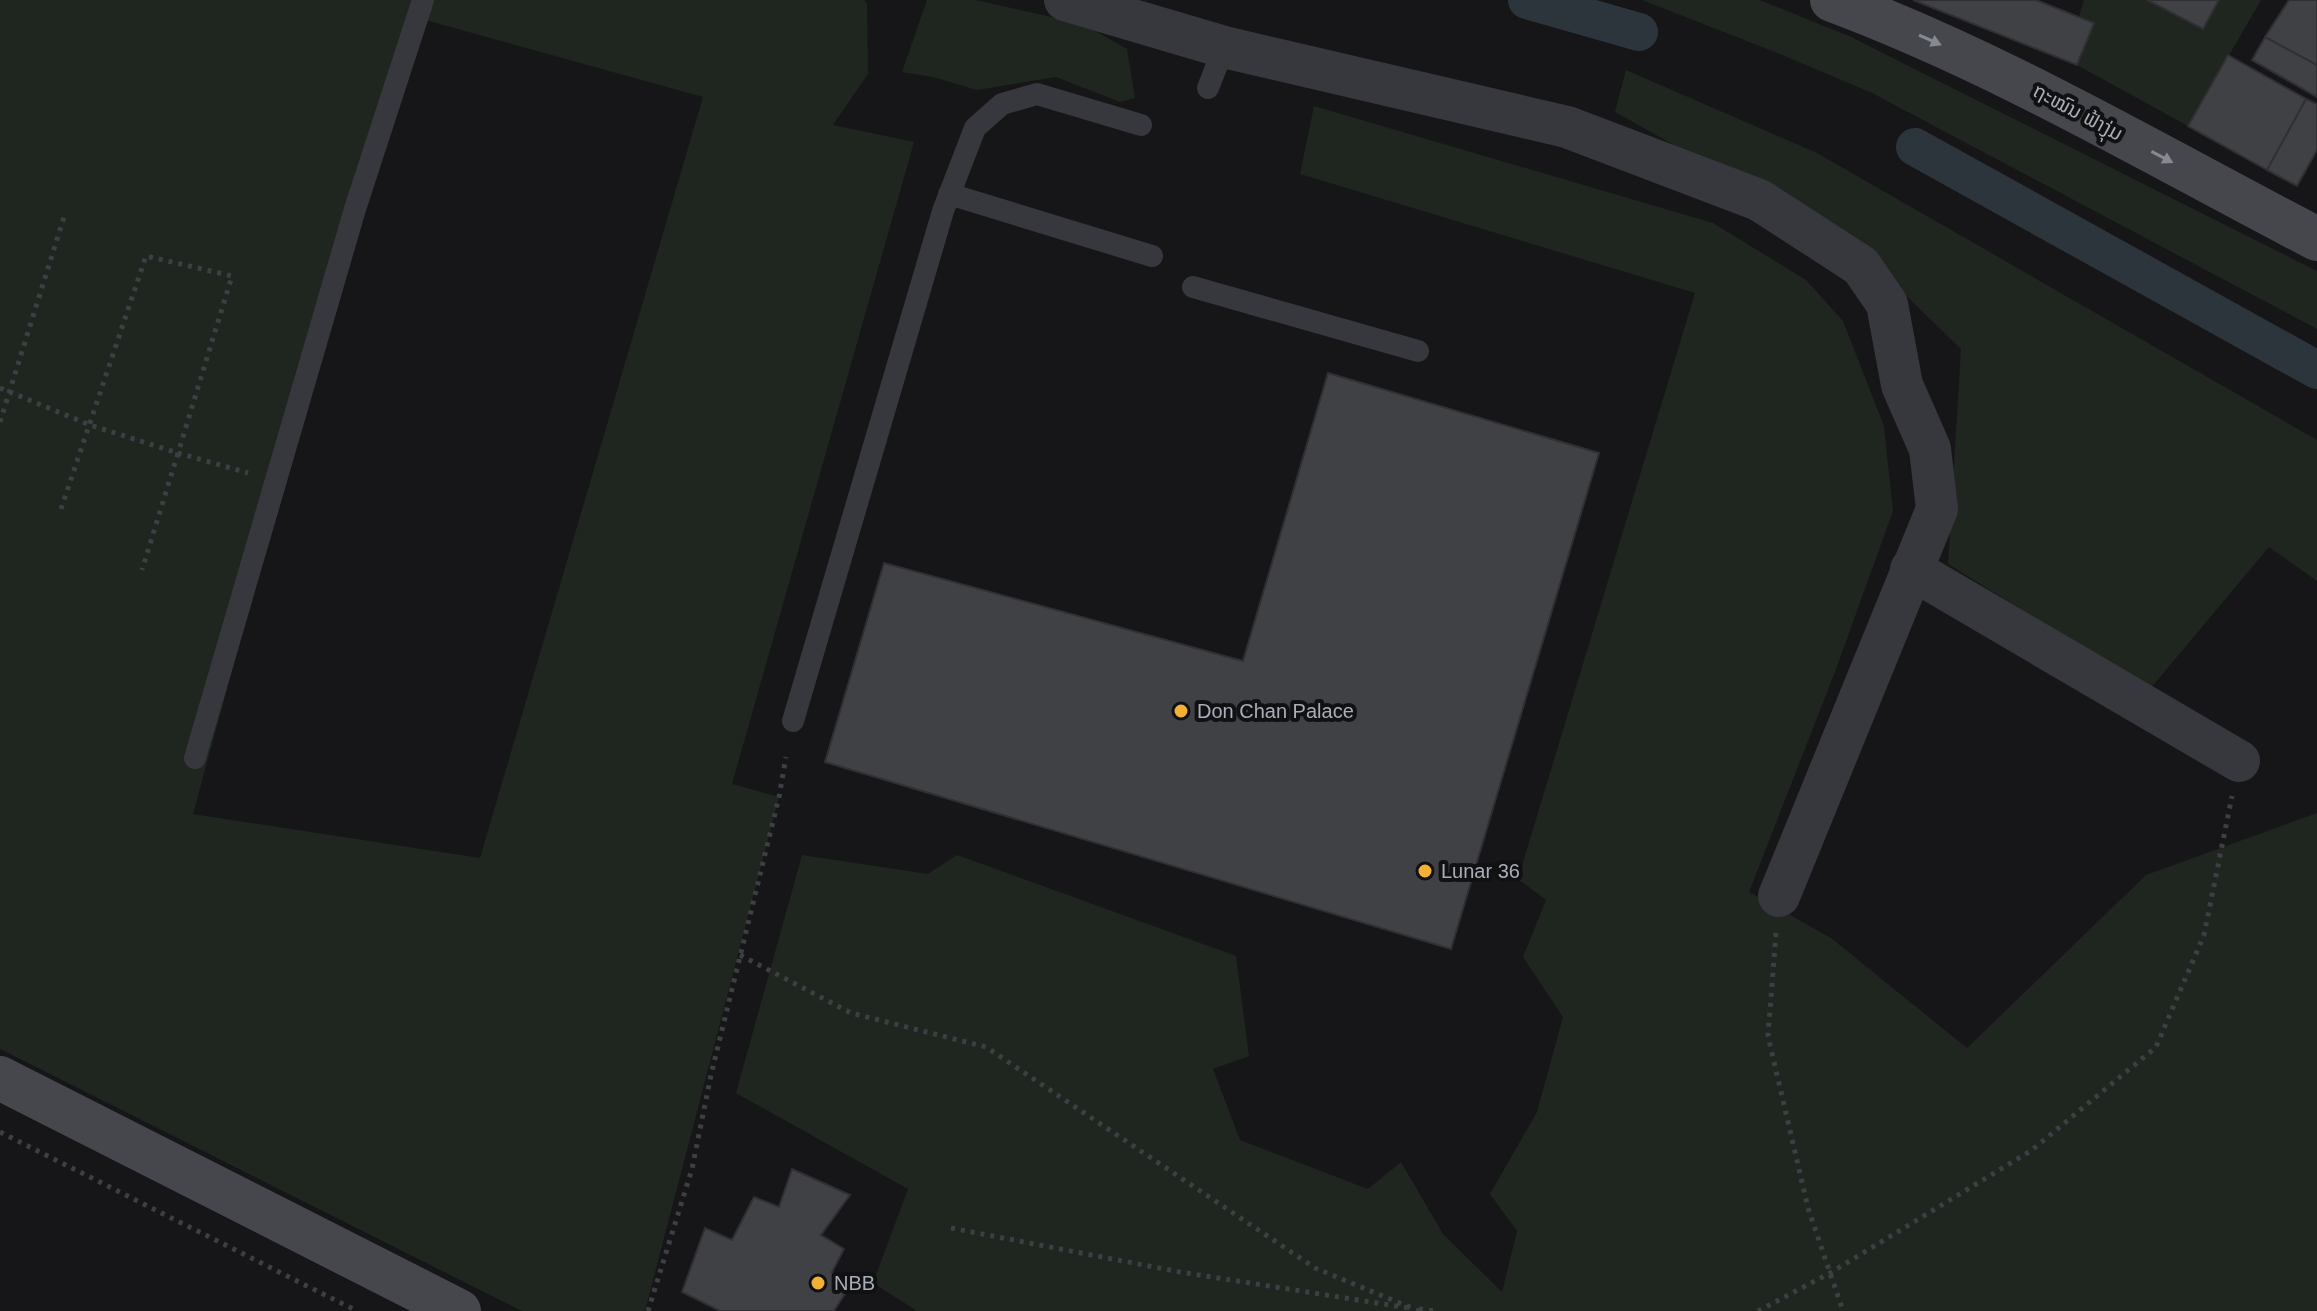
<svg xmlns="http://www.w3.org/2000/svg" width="2317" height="1311" font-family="Arial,'Noto Sans Lao',sans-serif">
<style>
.green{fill:#1e261f;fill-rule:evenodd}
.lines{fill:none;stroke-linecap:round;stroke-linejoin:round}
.canal{stroke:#2c353c;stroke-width:38}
.building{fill:#404145;stroke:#303034;stroke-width:2}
.path{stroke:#3d3f44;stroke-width:5;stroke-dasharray:4 6;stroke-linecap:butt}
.lane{stroke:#37383d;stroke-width:22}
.street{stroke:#37383d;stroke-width:42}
.secondary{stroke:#45474d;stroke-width:44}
.oneway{fill:#858993}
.poi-dot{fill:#f2b134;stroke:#111113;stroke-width:3}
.labels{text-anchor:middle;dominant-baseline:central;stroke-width:8;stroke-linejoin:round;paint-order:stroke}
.street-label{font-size:20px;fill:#a8adb8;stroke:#111113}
.poi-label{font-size:20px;fill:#a8adb8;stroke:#111113;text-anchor:start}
</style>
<rect width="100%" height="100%" fill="#161618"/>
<path class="green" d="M 0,0 L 864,0 L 867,4 L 868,74 L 833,125 L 914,142 L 732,784 L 779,797 L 645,1311 L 522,1311 L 0,1049 ZM 411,16 L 703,97 L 480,858 L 193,814 Z
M 927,0 L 976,0 L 1083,24 L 1127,49 L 1135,98 L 1120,102 L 1056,77 L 977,90 L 933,77 L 902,72 Z
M 1642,0 L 1760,0 L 1851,37 L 2317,271 L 2317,329 L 1872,93 L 1780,54 Z
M 2084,0 L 2261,0 L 2188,126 L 2077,65 L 2093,23 L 2079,17 Z
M 1626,70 L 1817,153 L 2317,440 L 2317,581 L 2269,547 L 2150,689 L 1948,564 L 1961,349 L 1855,246 L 1615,112 Z
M 1314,106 L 1713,223 L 1806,280 L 1843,321 L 1884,426 L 1893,511 L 1835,672 L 1749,892 L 1831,938 L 1967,1048 L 2146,875 L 2317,813 L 2317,1311 L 917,1311 L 873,1283 L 908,1189 L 736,1093 L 802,855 L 928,874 L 957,855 L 1236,956 L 1249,1056 L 1213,1069 L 1240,1140 L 1368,1189 L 1401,1162 L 1443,1234 L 1502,1292 L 1517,1231 L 1490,1194 L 1537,1112 L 1563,1017 L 1523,957 L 1546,900 L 1518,879 L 1695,293 L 1300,174 Z"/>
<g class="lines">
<path class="canal" d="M 1527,0 L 1639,32
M 1915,147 L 2317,370"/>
</g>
<path class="building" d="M 1913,0 L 2036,0 L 2094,23 L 2077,65 Z
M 2147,0 L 2219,0 L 2203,29 Z
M 2289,0 L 2317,0 L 2317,65 L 2265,37 Z
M 2265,37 L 2317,65 L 2317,97 L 2252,60 Z
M 2228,55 L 2306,99 L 2267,170 L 2188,126 Z
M 2306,99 L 2317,104 L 2317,150 L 2297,186 L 2267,170 Z
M 1328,373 L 1599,453 L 1451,949 L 825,762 L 884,563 L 1243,661 Z
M 792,1169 L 850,1195 L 821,1235 L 844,1249 L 832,1272 L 853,1281 L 834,1311 L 720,1311 L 682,1292 L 705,1228 L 732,1240 L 754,1197 L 779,1207 Z"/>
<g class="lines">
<path class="path" d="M 0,388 L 90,425 L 178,453 L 142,570
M 0,422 L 64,217
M 61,509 L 146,256 L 232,276 L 178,453 L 248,473
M 1776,933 L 1768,1036 L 1808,1208 L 1843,1311
M 740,955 L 851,1013 L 986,1047 L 1315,1268 L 1419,1311
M 0,1132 L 357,1311
M 951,1228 L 1180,1272 L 1409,1308
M 1419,1309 L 1434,1311
M 648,1311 L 692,1169 L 711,1075 L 779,797 L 786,757
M 1758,1311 L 1830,1273 L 2032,1150 L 2156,1047 L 2204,935 L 2232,796"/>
<path class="lane" d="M 1208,88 L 1224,47
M 949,194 L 1152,256
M 1193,287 L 1418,351
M 793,721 L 943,211 L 975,128 L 1002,104 L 1037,94 L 1141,125
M 195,758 L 355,209 L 423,0"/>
<path class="street" d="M 1065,0 L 1224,47 L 1567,127 L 1759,200 L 1861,266 L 1887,304 L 1902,385 L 1930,449 L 1937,509 L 1779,896
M 1911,569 L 2239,761"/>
<path class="secondary" d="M 1832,0 C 2001,63 2157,156 2317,239
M 0,1078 L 459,1311"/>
</g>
<defs><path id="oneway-solid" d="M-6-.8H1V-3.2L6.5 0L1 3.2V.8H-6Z" transform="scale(2)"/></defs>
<g class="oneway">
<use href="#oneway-solid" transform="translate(1930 40) rotate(24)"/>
<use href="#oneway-solid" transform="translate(2162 157) rotate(28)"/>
</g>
<g class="poi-dot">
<circle cx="1181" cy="711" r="8"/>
<circle cx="1425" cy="871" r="8"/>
<circle cx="818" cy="1283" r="8"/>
</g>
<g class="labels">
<g class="street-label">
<text transform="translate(2078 112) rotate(28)">ຖະໝົນ ຟ້າງຸ່ມ</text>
</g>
<g class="poi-label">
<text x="1197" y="711">Don Chan Palace</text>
<text x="1441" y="871">Lunar 36</text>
<text x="834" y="1283">NBB</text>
</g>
</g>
</svg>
